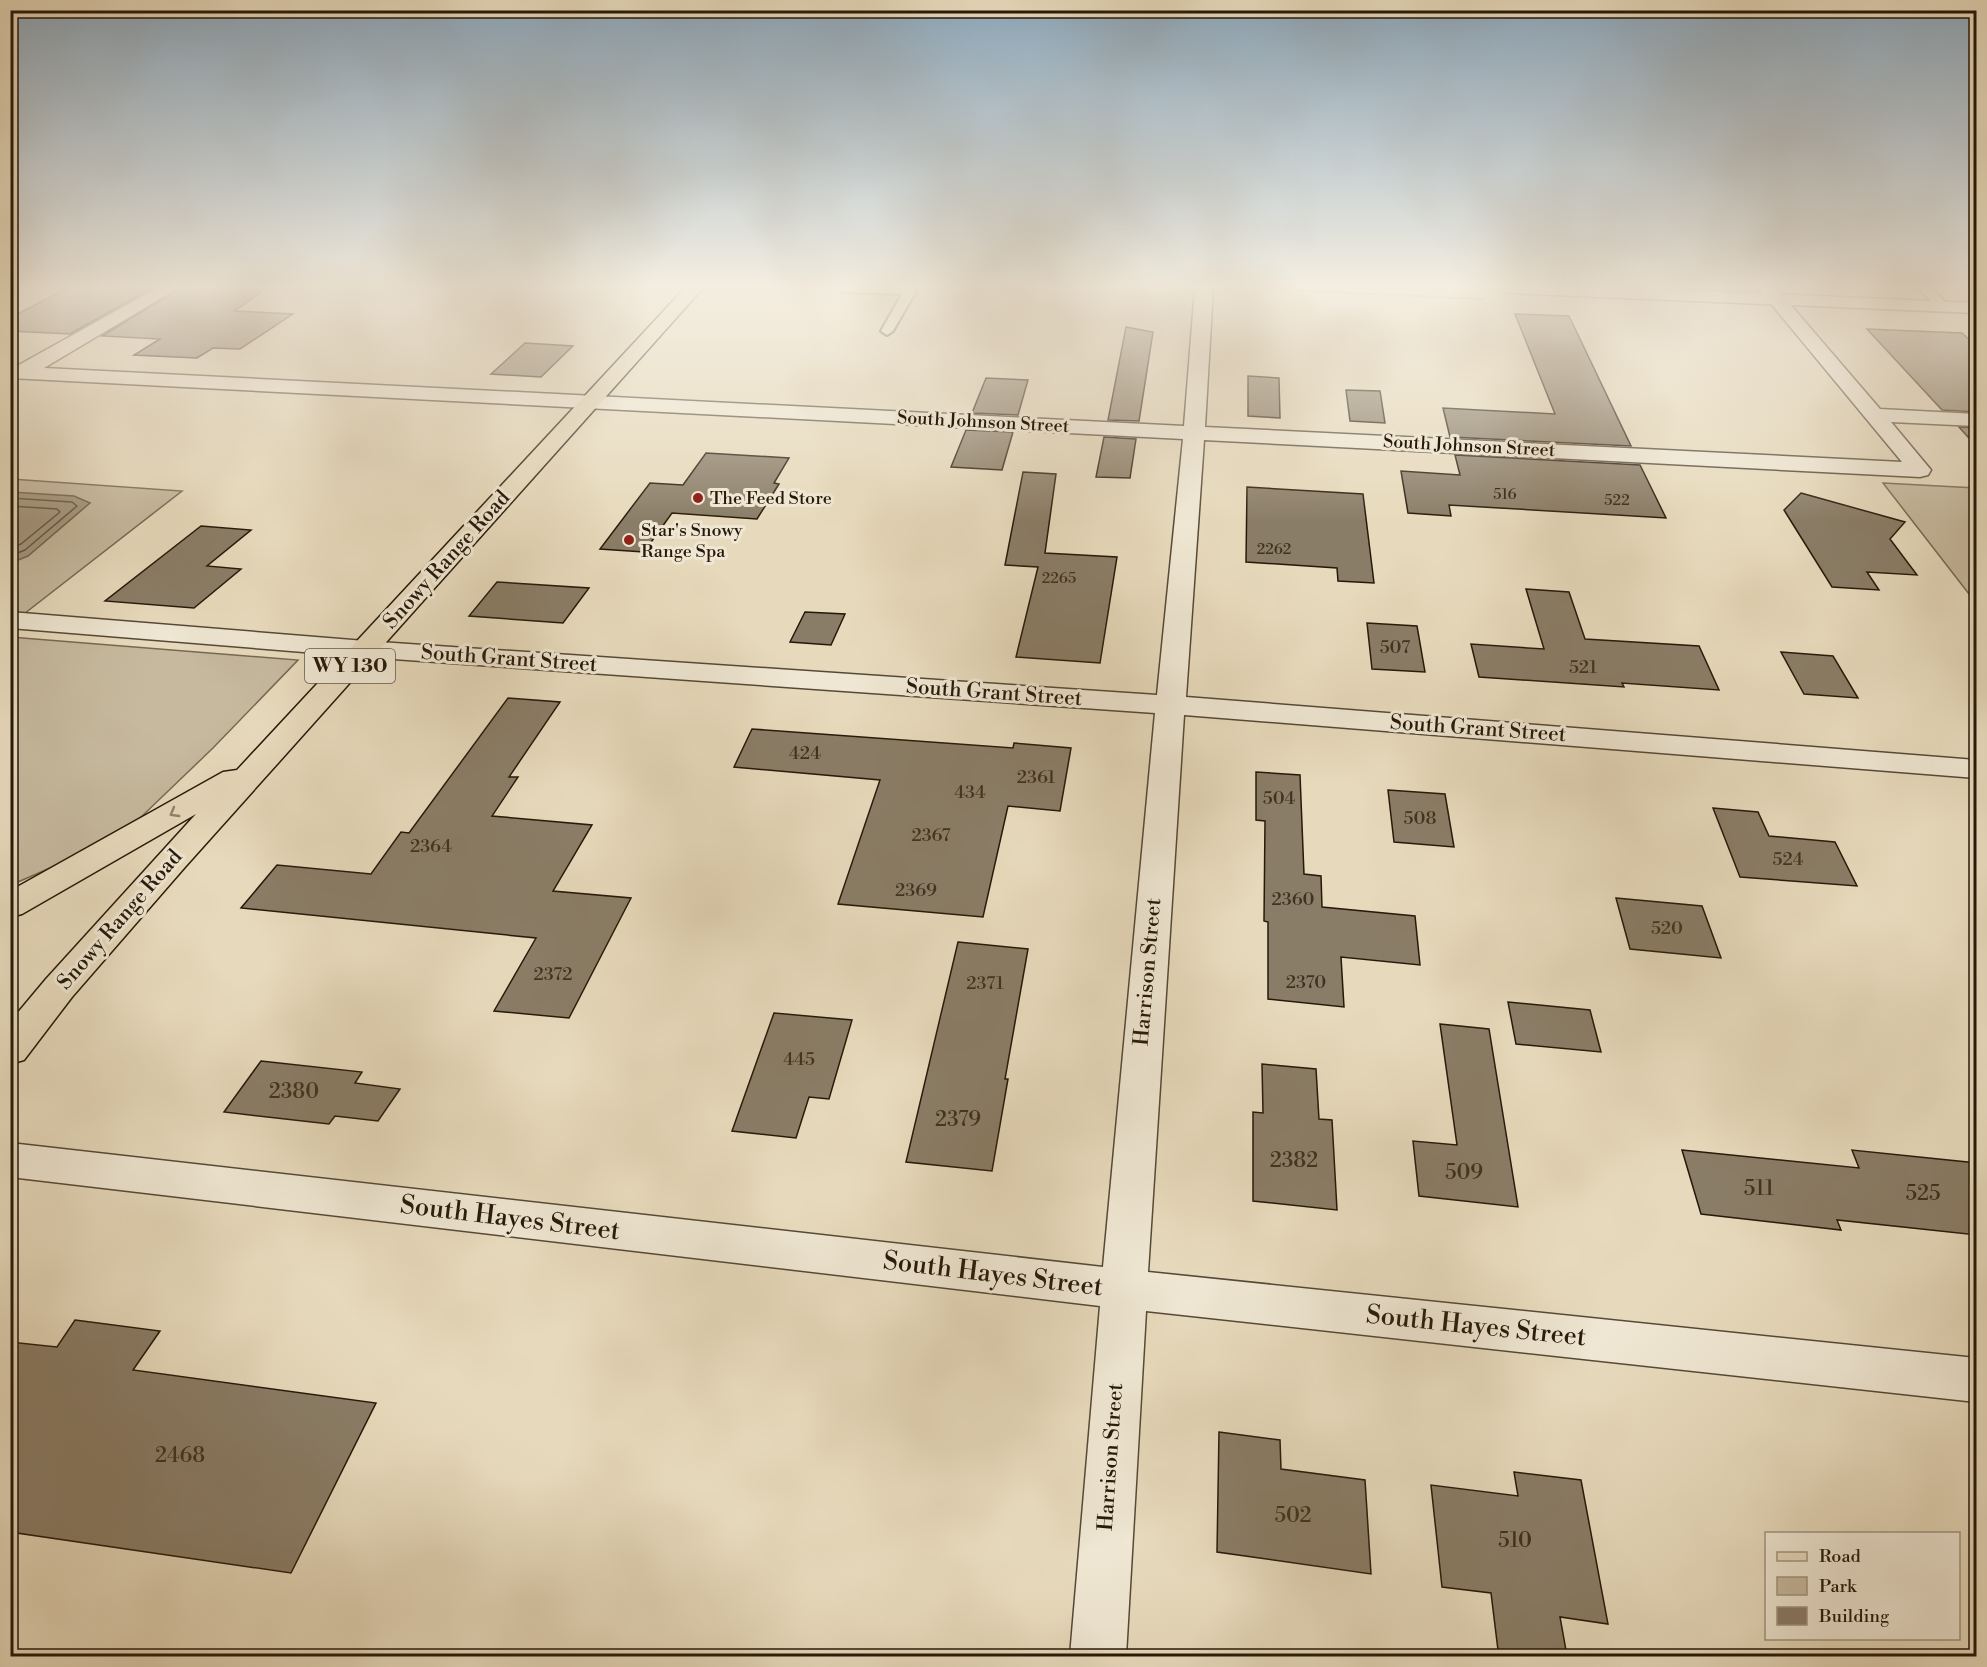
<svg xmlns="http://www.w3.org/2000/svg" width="1987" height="1667" font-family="'Libre Bodoni',serif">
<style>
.green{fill:#c6b99e;stroke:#766954;stroke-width:1.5}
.water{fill:#a5987f;stroke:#726550;stroke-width:1.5}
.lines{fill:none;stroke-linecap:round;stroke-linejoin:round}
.shore{stroke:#665844;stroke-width:1.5}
.building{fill:#8a7d67;stroke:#26190a;stroke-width:1.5}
.service-casing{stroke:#564936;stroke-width:4}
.minor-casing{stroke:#564936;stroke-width:3}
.tertiary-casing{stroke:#564936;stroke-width:3}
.primary-casing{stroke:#26190a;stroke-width:3}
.path{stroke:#26190a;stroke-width:2;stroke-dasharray:1 1.5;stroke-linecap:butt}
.service{fill:#efe7d3;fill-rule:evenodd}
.minor{fill:#efe7d3;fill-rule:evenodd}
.tertiary{fill:#efe7d3;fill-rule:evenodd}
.primary{fill:#e7dabc;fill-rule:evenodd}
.oneway{stroke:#90836c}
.poi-dot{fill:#8f2418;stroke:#efe7d3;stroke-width:2}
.labels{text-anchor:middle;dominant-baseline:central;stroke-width:6;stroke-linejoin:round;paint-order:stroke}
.far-number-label{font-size:15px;fill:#3f3221}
.far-street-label{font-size:18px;fill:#26190a;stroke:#efe7d3}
.far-poi-label{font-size:18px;fill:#26190a;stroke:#efe7d3;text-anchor:start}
.number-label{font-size:18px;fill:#3f3221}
.shield{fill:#efe7d3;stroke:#625746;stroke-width:1.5}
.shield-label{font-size:20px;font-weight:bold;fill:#26190a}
.street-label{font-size:21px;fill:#26190a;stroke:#efe7d3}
.near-number-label{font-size:21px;fill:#3f3221}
.near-street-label{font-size:26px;fill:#26190a;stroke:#efe7d3}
</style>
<rect width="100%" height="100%" fill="#e7dabc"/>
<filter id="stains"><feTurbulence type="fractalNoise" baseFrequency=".00333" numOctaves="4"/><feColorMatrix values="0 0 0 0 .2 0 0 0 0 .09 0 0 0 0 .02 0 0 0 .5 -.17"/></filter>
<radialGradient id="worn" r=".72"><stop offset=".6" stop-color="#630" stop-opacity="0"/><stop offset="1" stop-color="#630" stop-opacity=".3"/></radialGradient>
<path class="green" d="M 11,479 L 182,491 L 11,624 Z
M 1883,483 L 1976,488 L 1976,603 Z
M 10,637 L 298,660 L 213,748 L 139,819 L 80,855 L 11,885 Z"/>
<path class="water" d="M 11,492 L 74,496 L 90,503 L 28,556 L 11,563 Z"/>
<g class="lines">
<path class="shore" d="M 10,498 L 72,502 L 77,506 L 25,550 L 10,556
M 10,506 L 57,509 L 60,512 L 21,544 L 10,548"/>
</g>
<path class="building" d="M 67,288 L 152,288 L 70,334 L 10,331 L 10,318 Z
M 180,288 L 266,288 L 235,311 L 293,314 L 240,349 L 213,348 L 197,358 L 134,355 L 160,339 L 102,336 Z
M 1515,314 L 1569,316 L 1631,446 L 1450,437 L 1443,408 L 1555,414 Z
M 1126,327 L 1153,332 L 1139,421 L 1108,420 Z
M 1867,329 L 1962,333 L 1977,347 L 1977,412 L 1942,410 Z
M 525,343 L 573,346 L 541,377 L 491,374 Z
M 1248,376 L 1279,378 L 1280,418 L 1248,416 Z
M 986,378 L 1028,380 L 1018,415 L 972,413 Z
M 1346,390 L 1380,391 L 1385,423 L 1350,421 Z
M 1959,427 L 1977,428 L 1977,447 Z
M 966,430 L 1013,432 L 1002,470 L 951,467 Z
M 1104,437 L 1136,439 L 1130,478 L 1096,477 Z
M 706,453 L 789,458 L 774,483 L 779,484 L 757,519 L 672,513 L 644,552 L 600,549 L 650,483 L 683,485 Z
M 1455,455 L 1640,465 L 1666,518 L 1449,505 L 1451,516 L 1408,513 L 1401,471 L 1460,475 Z
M 1023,472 L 1056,474 L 1045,553 L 1117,557 L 1100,663 L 1016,657 L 1038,567 L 1005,565 Z
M 1247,487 L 1363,494 L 1374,583 L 1338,581 L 1337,568 L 1246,562 Z
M 1801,493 L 1905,522 L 1890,539 L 1917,575 L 1867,572 L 1879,590 L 1832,587 L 1784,510 Z
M 201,526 L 251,530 L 207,566 L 241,569 L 194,608 L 105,601 Z
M 497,582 L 589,588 L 563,623 L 469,616 Z
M 1526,589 L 1569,592 L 1585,639 L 1699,646 L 1719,690 L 1622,683 L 1624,687 L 1479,677 L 1471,644 L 1544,649 Z
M 805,612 L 845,614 L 831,645 L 790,642 Z
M 1367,623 L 1417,626 L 1425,672 L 1372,669 Z
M 1781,652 L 1833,656 L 1858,698 L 1804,694 Z
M 508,698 L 560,702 L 509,777 L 518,777 L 492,816 L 592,825 L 553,891 L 631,898 L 569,1018 L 494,1011 L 536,938 L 241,908 L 277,865 L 371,874 L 401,832 L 409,833 Z
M 752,729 L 1013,748 L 1014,743 L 1071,748 L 1060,811 L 1008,806 L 983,917 L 838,904 L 880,780 L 734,767 Z
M 1256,772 L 1300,775 L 1304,874 L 1321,876 L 1322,907 L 1415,916 L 1420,965 L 1341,957 L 1344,1007 L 1268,999 L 1268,922 L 1264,921 L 1265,821 L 1256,820 Z
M 1388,790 L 1445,794 L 1454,847 L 1394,842 Z
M 1713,808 L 1758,812 L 1769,836 L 1835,842 L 1857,886 L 1740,877 Z
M 1616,898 L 1702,906 L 1721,958 L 1630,949 Z
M 958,942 L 1028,949 L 1005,1079 L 1008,1079 L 992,1171 L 906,1162 Z
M 1508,1002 L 1590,1010 L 1601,1052 L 1516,1044 Z
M 774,1013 L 852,1020 L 829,1099 L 809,1097 L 796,1138 L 732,1131 Z
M 1440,1024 L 1489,1029 L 1518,1207 L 1419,1196 L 1413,1141 L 1457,1145 Z
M 261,1061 L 362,1072 L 355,1083 L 400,1089 L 378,1121 L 335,1116 L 329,1124 L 224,1112 Z
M 1262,1064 L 1316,1069 L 1319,1119 L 1332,1120 L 1337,1210 L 1253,1201 L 1253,1112 L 1263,1113 Z
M 1682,1150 L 1859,1168 L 1852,1150 L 1977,1163 L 1977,1235 L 1837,1220 L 1841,1230 L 1701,1214 Z
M 75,1320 L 160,1331 L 133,1370 L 376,1403 L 291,1573 L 10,1532 L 10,1342 L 57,1347 Z
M 1219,1432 L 1280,1440 L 1281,1469 L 1365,1480 L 1371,1574 L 1217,1552 Z
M 1514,1472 L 1581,1480 L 1608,1624 L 1560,1617 L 1567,1656 L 1543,1656 L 1498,1650 L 1491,1593 L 1442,1587 L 1431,1485 L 1518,1496 Z"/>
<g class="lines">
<defs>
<path id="service" d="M 837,288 L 914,288 L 916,291 L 893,331 L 887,335 L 881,331 L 902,294 L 843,292 Z
M 1918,288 L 1931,288 L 1950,307 L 1944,311 L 1940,310 Z"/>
<path id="minor" d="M 157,288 L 178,288 L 44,368 L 1184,426 L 1195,288 L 1213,288 L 1205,427 L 1902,462 L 1758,288 L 1776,288 L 1880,409 L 1976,414 L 1976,426 L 1891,422 L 1931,470 L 1928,475 L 1920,477 L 1204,440 L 1186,697 L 1976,760 L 1976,778 L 1184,715 L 1148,1272 L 1976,1358 L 1976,1402 L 1146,1311 L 1126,1656 L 1070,1656 L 1100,1306 L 10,1177 L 10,1143 L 1103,1267 L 1155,713 L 365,657 L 10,628 L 10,612 L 365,641 L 1157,695 L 1183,439 L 10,378 L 10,366 L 17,366 Z"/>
<path id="tertiary" d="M 1499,288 L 1640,288 L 1976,303 L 1976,313 L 1507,293 Z"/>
<path id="primary" d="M 685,288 L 703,288 L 185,867 L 72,997 L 24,1060 L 10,1064 L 10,1022 L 46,979 L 196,814 L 22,914 L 10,917 L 10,891 L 223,772 L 237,770 Z"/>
</defs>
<use href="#service" class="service-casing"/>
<use href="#minor" class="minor-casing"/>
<use href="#tertiary" class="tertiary-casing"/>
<use href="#primary" class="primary-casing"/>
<path class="path" d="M 1241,288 L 1483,299"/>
<use href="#service" class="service"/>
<use href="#minor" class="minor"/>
<use href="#tertiary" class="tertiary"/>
<use href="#primary" class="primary"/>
</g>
<defs><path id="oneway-chevron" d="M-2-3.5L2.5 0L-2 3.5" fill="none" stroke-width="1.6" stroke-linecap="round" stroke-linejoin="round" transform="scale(1.5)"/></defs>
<use class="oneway" href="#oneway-chevron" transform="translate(174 813) rotate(150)"/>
<linearGradient id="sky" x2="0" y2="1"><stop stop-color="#8da9be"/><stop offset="0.55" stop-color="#f4eee1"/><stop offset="1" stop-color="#f4eee1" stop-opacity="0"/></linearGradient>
<rect width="1987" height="522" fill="url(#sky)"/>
<g class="poi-dot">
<circle cx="698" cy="498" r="6"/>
<circle cx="629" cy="540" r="6"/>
</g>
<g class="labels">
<g class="far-number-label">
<text x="1505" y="494">516</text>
<text x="1617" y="500">522</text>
<text x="1274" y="549">2262</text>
<text x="1059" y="578">2265</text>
</g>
<g class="far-street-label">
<text transform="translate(983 422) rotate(3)">South Johnson Street</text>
<text transform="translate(1469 446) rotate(3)">South Johnson Street</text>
</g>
<g class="far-poi-label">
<text x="710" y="498">The Feed Store</text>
<text x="641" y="530">Star's Snowy<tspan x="641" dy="21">Range Spa</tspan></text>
</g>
<g class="number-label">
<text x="1395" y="647">507</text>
<text x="1583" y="667">521</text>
<text x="805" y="753">424</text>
<text x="1036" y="777">2361</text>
<text x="970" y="792">434</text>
<text x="1279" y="798">504</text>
<text x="1420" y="818">508</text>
<text x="931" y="835">2367</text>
<text x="431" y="846">2364</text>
<text x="1788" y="859">524</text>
<text x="916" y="890">2369</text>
<text x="1293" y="899">2360</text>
<text x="1667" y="928">520</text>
<text x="553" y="974">2372</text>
<text x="1306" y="982">2370</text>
<text x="985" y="983">2371</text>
<text x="799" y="1059">445</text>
</g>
<rect class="shield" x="305" y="649" width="90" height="34" rx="4.5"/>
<g class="shield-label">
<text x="350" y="666">WY 130</text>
</g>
<g class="street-label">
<text transform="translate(447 560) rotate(-48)">Snowy Range Road</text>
<text transform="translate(509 659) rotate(4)">South Grant Street</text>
<text transform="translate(994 693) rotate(4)">South Grant Street</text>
<text transform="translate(1478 729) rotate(4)">South Grant Street</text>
<text transform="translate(120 920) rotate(-49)">Snowy Range Road</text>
<text transform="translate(1148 972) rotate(-85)">Harrison Street</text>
<text transform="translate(1111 1457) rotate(-86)">Harrison Street</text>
</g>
<g class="near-number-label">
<text x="294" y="1092">2380</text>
<text x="958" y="1120">2379</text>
<text x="1294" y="1161">2382</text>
<text x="1464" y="1173">509</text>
<text x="1759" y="1189">511</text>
<text x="1923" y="1194">525</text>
<text x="180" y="1456">2468</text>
<text x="1293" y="1516">502</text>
<text x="1515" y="1541">510</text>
</g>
<g class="near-street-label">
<text transform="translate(510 1218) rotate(7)">South Hayes Street</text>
<text transform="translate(993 1274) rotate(7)">South Hayes Street</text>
<text transform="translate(1476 1326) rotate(6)">South Hayes Street</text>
</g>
</g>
<rect width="1987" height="1667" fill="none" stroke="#e7dabc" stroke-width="36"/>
<rect x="12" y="12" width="1963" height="1643" fill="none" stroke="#26190a" stroke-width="3"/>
<rect x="18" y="18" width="1951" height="1631" fill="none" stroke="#26190a" stroke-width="1.5"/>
<rect x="1765" y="1532" width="195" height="108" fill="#efe7d3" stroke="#9f9583" stroke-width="1.5"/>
<rect x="1777" y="1552" width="30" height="9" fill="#e7dabc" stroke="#9f9583" stroke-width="1.5"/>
<text x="1819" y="1562" font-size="18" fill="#26190a">Road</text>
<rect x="1777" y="1577" width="30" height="18" fill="#c6b99e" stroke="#9f9583" stroke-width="1.5"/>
<text x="1819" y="1592" font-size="18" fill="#26190a">Park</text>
<rect x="1777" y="1607" width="30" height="18" fill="#8a7d67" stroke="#9f9583" stroke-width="1.5"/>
<text x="1819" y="1622" font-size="18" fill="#26190a">Building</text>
<rect width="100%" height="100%" filter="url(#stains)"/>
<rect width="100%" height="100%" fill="url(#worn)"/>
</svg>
